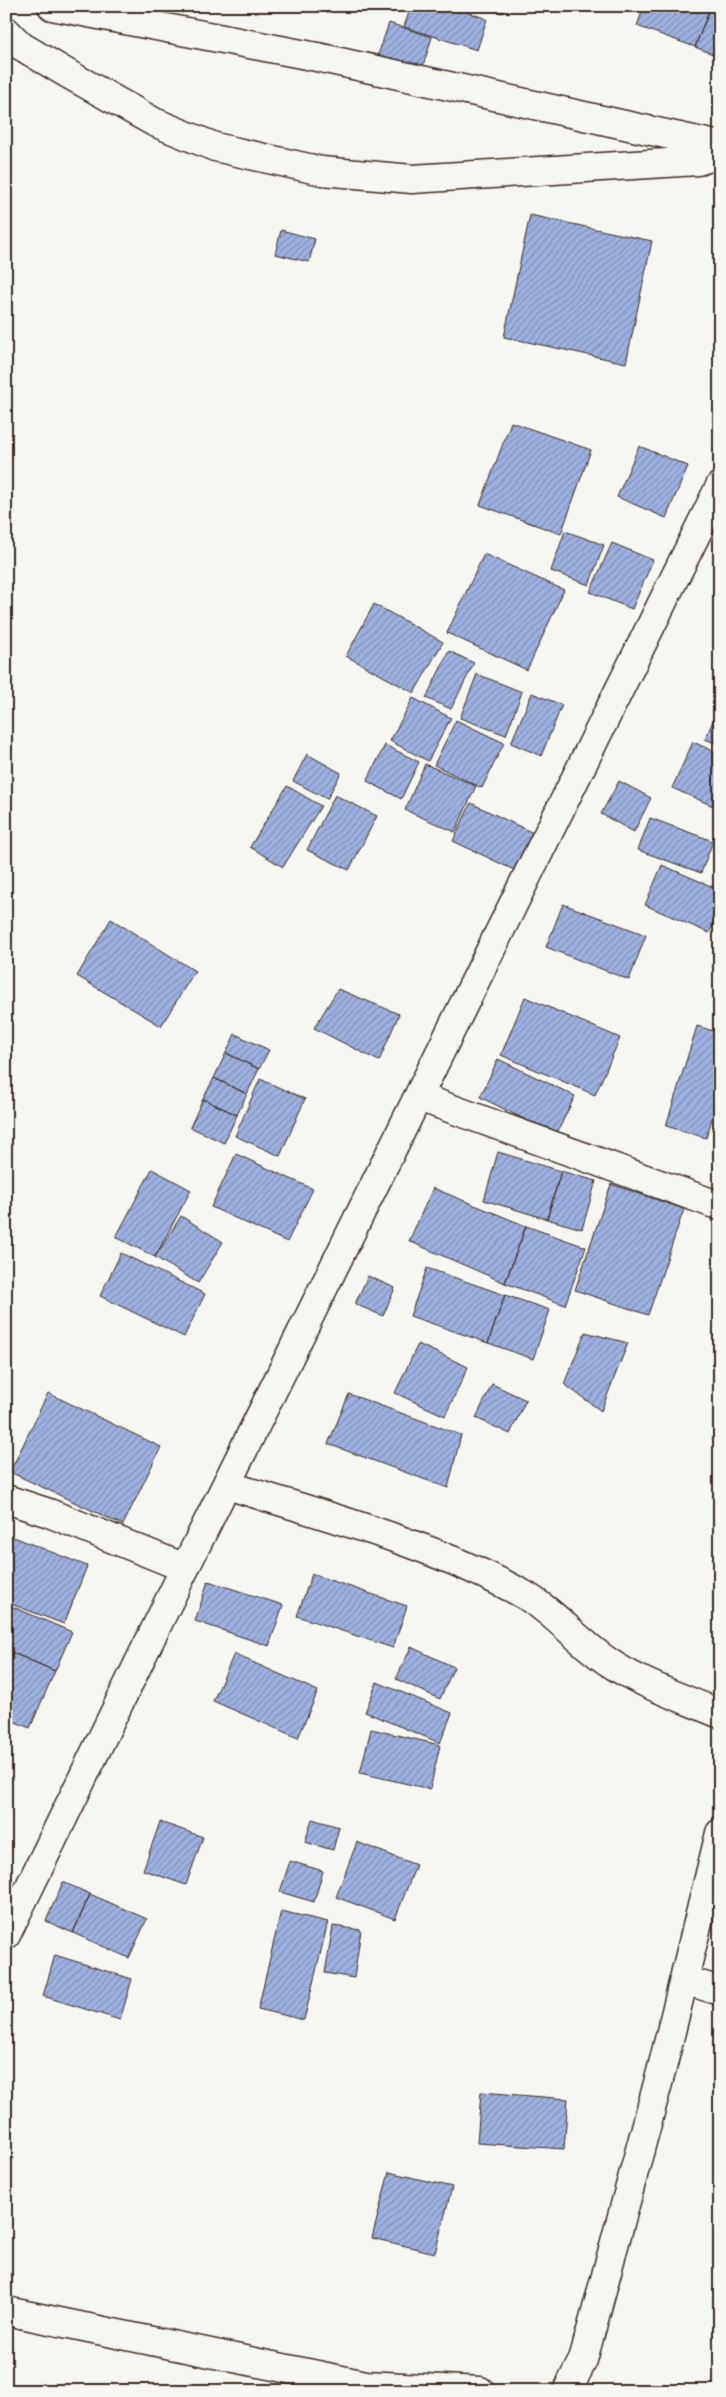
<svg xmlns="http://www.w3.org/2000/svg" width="726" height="2397" font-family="'Architects Daughter',sans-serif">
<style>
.building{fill:url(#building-hatch);stroke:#3b2a1e}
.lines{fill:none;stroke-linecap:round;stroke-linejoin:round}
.minor-casing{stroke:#3b2a1e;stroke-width:31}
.major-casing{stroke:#3b2a1e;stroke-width:31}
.minor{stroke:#f6f6f2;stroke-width:28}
.major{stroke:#f6f6f2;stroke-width:28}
</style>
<defs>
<pattern id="building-hatch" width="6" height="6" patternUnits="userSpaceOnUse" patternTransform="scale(1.25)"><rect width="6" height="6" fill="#9eb1e0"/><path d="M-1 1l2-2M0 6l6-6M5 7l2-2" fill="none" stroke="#8290b5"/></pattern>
</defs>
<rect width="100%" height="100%" fill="#f6f6f2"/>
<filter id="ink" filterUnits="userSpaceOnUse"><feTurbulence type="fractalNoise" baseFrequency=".02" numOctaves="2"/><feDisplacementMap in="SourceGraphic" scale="10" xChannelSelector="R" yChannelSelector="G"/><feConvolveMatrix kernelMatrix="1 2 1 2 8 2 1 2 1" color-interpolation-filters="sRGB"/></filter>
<g filter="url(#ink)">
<path class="building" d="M 411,6 L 450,6 L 487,19 L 477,50 L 404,27 Z
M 479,6 L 505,6 L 503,13 Z
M 644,6 L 711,6 L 695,47 L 637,26 Z
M 711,6 L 720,6 L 720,57 L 695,47 Z
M 389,23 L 432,37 L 422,69 L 378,55 Z
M 530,215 L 652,241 L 626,363 L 504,337 Z
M 281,230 L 315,239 L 309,262 L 275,254 Z
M 511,422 L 591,450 L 561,534 L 480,505 Z
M 639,446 L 688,466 L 666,518 L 617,497 Z
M 565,531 L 604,545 L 589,585 L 551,571 Z
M 612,543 L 653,560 L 632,609 L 590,592 Z
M 484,554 L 564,590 L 527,670 L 447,633 Z
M 374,604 L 443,642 L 414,693 L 346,656 Z
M 449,651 L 474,663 L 451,709 L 426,698 Z
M 477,674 L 522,692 L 506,735 L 460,718 Z
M 532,693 L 562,705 L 541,756 L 511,743 Z
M 413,698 L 451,718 L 428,761 L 390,741 Z
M 720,705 L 720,745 L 705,739 Z
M 456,720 L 504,743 L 482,788 L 434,765 Z
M 693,742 L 720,754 L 720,809 L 672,788 Z
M 385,745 L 419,762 L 401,799 L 367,781 Z
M 307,754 L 341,773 L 327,799 L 293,781 Z
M 425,764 L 476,786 L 455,832 L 405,810 Z
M 619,781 L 651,798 L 634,832 L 601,814 Z
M 287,786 L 321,806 L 283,867 L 250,847 Z
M 335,795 L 377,816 L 349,870 L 307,850 Z
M 471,803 L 533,833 L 514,870 L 453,841 Z
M 650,818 L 713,841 L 701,873 L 638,850 Z
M 662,865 L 720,890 L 720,909 L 709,933 L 645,905 Z
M 563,904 L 646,935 L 629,980 L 546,947 Z
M 111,919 L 195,971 L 161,1026 L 77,976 Z
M 338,989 L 399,1014 L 379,1061 L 314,1028 Z
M 525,997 L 620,1038 L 595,1095 L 501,1055 Z
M 697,1026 L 720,1033 L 720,1093 L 706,1138 L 666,1126 Z
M 235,1034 L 269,1050 L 259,1069 L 226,1053 Z
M 226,1053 L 259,1069 L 247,1094 L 214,1078 Z
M 498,1059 L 575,1096 L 556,1135 L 480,1097 Z
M 214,1078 L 247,1094 L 237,1115 L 203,1099 Z
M 260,1079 L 305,1099 L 280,1156 L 235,1136 Z
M 203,1099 L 237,1115 L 224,1143 L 190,1127 Z
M 498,1152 L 561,1171 L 547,1219 L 484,1200 Z
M 236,1154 L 313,1189 L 287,1242 L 211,1207 Z
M 152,1169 L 191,1190 L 155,1257 L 116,1237 Z
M 561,1171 L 596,1181 L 582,1229 L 547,1219 Z
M 611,1184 L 684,1209 L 648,1315 L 575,1290 Z
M 433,1188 L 526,1226 L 505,1283 L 409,1241 Z
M 181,1216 L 223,1242 L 198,1283 L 155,1257 Z
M 526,1226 L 586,1247 L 565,1305 L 505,1283 Z
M 121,1253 L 205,1294 L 184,1337 L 100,1296 Z
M 427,1268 L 505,1295 L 488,1343 L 410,1316 Z
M 368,1276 L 395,1288 L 383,1316 L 355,1304 Z
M 505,1295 L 550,1310 L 533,1359 L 488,1343 Z
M 585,1332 L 628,1343 L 601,1411 L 564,1384 Z
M 418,1344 L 468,1367 L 445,1416 L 395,1393 Z
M 492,1384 L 526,1400 L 510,1434 L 476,1418 Z
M 48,1393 L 161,1447 L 123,1525 L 10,1472 Z
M 349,1394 L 461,1435 L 448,1488 L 328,1444 Z
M 6,1534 L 87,1566 L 64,1624 L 6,1602 Z
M 312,1574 L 407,1606 L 393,1648 L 297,1616 Z
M 208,1581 L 283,1605 L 269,1646 L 195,1621 Z
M 6,1604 L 72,1632 L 55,1671 L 6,1650 Z
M 411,1647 L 454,1667 L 440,1699 L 396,1679 Z
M 6,1650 L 55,1671 L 30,1728 L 6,1718 Z
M 234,1654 L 318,1691 L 298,1738 L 213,1701 Z
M 377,1682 L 452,1713 L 440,1743 L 365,1712 Z
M 371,1729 L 440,1745 L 430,1789 L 360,1773 Z
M 312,1819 L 339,1827 L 333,1850 L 305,1842 Z
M 160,1822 L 203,1837 L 186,1885 L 143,1870 Z
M 357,1842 L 416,1865 L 395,1919 L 336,1897 Z
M 290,1861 L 323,1871 L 314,1902 L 280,1892 Z
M 63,1882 L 90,1894 L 73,1933 L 46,1921 Z
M 90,1894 L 147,1919 L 129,1958 L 73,1933 Z
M 281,1911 L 328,1922 L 304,2020 L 258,2009 Z
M 333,1926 L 361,1930 L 354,1978 L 325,1973 Z
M 55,1955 L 132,1979 L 120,2020 L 43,1996 Z
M 481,2092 L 568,2099 L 564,2149 L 477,2143 Z
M 389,2172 L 452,2187 L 435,2253 L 372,2238 Z"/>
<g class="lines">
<defs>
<path id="minor" d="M 52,6 L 317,57 L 720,146
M 6,31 L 21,46 L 68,74 L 154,122 L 215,147 L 322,171 L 412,179 L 698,161 L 720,154
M 419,1097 L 720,1206
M 227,1485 C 326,1516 429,1543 521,1593 C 554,1611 579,1643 610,1663 C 643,1685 683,1698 720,1714
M 6,1499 L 49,1513 L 185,1568
M 684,1980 L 720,1991
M 6,2311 L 366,2385 L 480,2391
M 567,2391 L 583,2360 L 661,2072 L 720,1833"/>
<path id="major" d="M 6,1935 L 185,1568 L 720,486"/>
</defs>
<use href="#minor" class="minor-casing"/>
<use href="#major" class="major-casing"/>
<use href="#minor" class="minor"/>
<use href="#major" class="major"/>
</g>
</g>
<rect width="726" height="2397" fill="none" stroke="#f6f6f2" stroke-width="25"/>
<rect x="12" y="12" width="701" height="2372" fill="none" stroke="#3b2a1e" stroke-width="2" filter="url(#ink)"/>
</svg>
